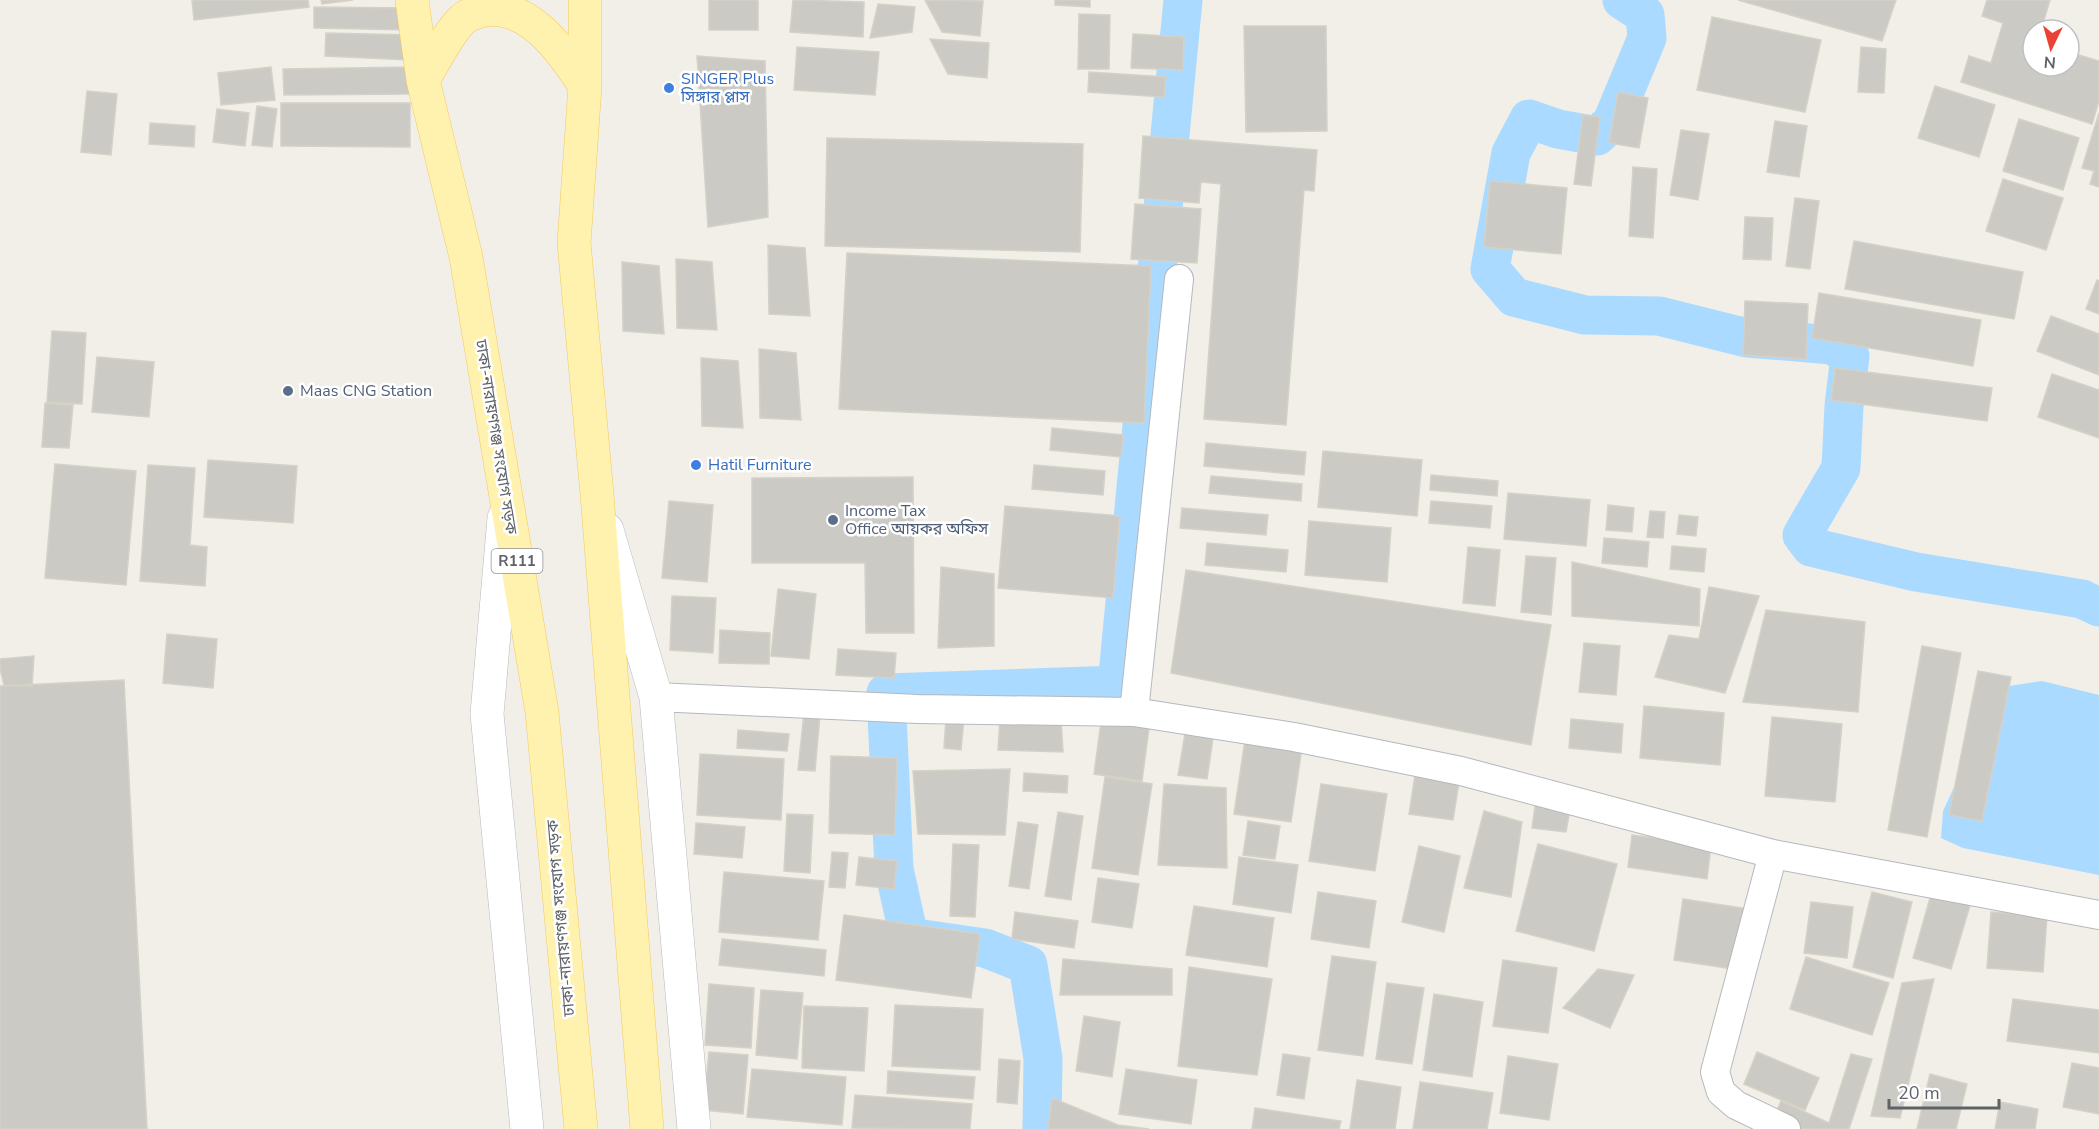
<svg xmlns="http://www.w3.org/2000/svg" width="2099" height="1129" font-family="'Nunito Sans','Noto Sans Bengali',sans-serif">
<style>
.water{fill:#aadaff}
.lines{fill:none;stroke-linecap:round;stroke-linejoin:round}
.canal{stroke:#aadaff;stroke-width:39}
.building{fill:#cccac5;stroke:#d6d1c6;stroke-width:1.5}
.street-casing{stroke:#b5b8bc;stroke-width:30}
.secondary-casing{stroke:#b6babf;stroke-width:34}
.primary-casing{stroke:#f2c960;stroke-width:34}
.street{stroke:#fff;stroke-width:28}
.secondary{stroke:#fff;stroke-width:33}
.primary{stroke:#fff2af;stroke-width:33}
.shop-dot{fill:#3f7fe0;stroke:#fff;stroke-width:2}
.service-dot{fill:#5c6f8a;stroke:#fff;stroke-width:2}
.labels{text-anchor:middle;dominant-baseline:central;stroke-width:5;stroke-linejoin:round;paint-order:stroke}
.shield{fill:#fff;stroke:#8f9295;stroke-width:1.5}
.shield-label{font-size:15px;font-weight:bold;fill:#5f6368}
.shop-label{font-size:16px;fill:#366cbe;stroke:#fff;text-anchor:start}
.service-label{font-size:16px;fill:#4e5e75;stroke:#fff;text-anchor:start}
.street-label{font-size:16px;fill:#5f6368;stroke:#fff}
</style>
<rect width="100%" height="100%" fill="#f1efe8"/>
<path class="water" d="M 2042,681 L 2099,695 L 2099,875 L 1963,848 L 1941,838 L 1943,811 L 1997,695 L 2009,686 Z"/>
<g class="lines">
<path class="canal" d="M 1622,0 L 1645,15 L 1647,38 L 1612,122 L 1597,136 L 1558,129 L 1529,119 L 1511,153 L 1490,269 L 1514,297 L 1585,315 L 1659,316 L 1747,338 L 1832,345 L 1850,356 L 1844,406 L 1841,468 L 1802,535 L 1811,547 L 1916,572 L 2082,599 L 2099,607
M 1042,1129 L 1043,1058 L 1028,965 L 985,948 L 909,937 L 894,869 L 886,693 L 1117,685 L 1183,0"/>
</g>
<path class="building" d="M 192,0 L 308,0 L 309,7 L 194,20 Z
M 321,0 L 353,0 L 322,4 Z
M 709,0 L 758,0 L 758,30 L 709,30 Z
M 793,0 L 864,2 L 863,37 L 790,32 Z
M 925,0 L 983,1 L 980,36 L 942,32 Z
M 1055,0 L 1090,0 L 1090,7 L 1055,5 Z
M 1738,0 L 1896,0 L 1882,41 Z
M 1987,0 L 2050,0 L 2041,30 L 2033,30 L 2033,66 L 2069,66 L 2069,52 L 2099,61 L 2099,101 L 2092,124 L 1961,82 L 1969,56 L 1991,63 L 2003,23 L 1982,16 Z
M 878,4 L 915,7 L 912,32 L 870,38 Z
M 314,7 L 411,8 L 411,30 L 314,28 Z
M 1079,14 L 1110,15 L 1109,69 L 1078,69 Z
M 1712,17 L 1821,40 L 1805,112 L 1697,90 Z
M 1244,26 L 1326,26 L 1327,131 L 1246,132 Z
M 326,33 L 411,35 L 410,60 L 325,56 Z
M 1133,34 L 1184,37 L 1183,70 L 1131,68 Z
M 930,39 L 989,43 L 987,78 L 948,74 Z
M 797,47 L 879,52 L 875,95 L 794,90 Z
M 1861,47 L 1886,49 L 1884,93 L 1858,92 Z
M 697,56 L 765,61 L 768,217 L 708,227 Z
M 271,67 L 275,100 L 221,105 L 218,73 Z
M 410,67 L 410,94 L 284,95 L 283,69 Z
M 1089,72 L 1166,77 L 1164,97 L 1088,92 Z
M 1935,86 L 1995,105 L 1979,157 L 1918,138 Z
M 87,91 L 117,94 L 111,155 L 81,152 Z
M 1618,92 L 1648,98 L 1639,148 L 1609,143 Z
M 281,103 L 410,103 L 410,147 L 281,146 Z
M 257,106 L 277,109 L 272,147 L 252,145 Z
M 217,109 L 249,113 L 245,146 L 213,142 Z
M 2099,113 L 2099,187 L 2090,184 L 2094,171 L 2082,168 Z
M 1583,115 L 1600,117 L 1591,186 L 1574,184 Z
M 2019,119 L 2079,138 L 2063,190 L 2003,171 Z
M 1775,121 L 1807,126 L 1799,177 L 1767,172 Z
M 150,123 L 195,126 L 194,147 L 149,144 Z
M 1681,130 L 1709,134 L 1698,200 L 1670,195 Z
M 1143,136 L 1317,150 L 1314,191 L 1304,190 L 1286,425 L 1204,419 L 1221,184 L 1201,182 L 1199,203 L 1139,198 Z
M 827,138 L 1083,144 L 1080,252 L 825,246 Z
M 1633,167 L 1657,169 L 1653,238 L 1629,236 Z
M 2003,179 L 2063,198 L 2046,250 L 1986,231 Z
M 1490,181 L 1567,188 L 1561,254 L 1484,247 Z
M 1795,198 L 1819,201 L 1810,269 L 1786,266 Z
M 1135,204 L 1201,209 L 1197,263 L 1131,259 Z
M 1745,217 L 1773,218 L 1771,260 L 1743,259 Z
M 1854,241 L 2023,272 L 2014,319 L 1845,289 Z
M 768,245 L 805,248 L 810,316 L 769,314 Z
M 847,253 L 1151,266 L 1144,423 L 839,409 Z
M 676,259 L 712,262 L 717,330 L 677,328 Z
M 622,262 L 659,266 L 664,334 L 623,331 Z
M 2097,280 L 2099,281 L 2099,314 L 2086,309 Z
M 1819,293 L 1981,320 L 1973,366 L 1812,338 Z
M 1745,301 L 1808,304 L 1806,359 L 1743,355 Z
M 2051,316 L 2099,334 L 2099,375 L 2037,351 Z
M 52,331 L 86,333 L 82,404 L 47,402 Z
M 759,349 L 796,353 L 801,420 L 760,418 Z
M 97,357 L 154,362 L 149,417 L 92,412 Z
M 701,358 L 738,361 L 743,428 L 702,426 Z
M 1835,368 L 1992,388 L 1987,421 L 1831,400 Z
M 2052,374 L 2099,390 L 2099,438 L 2038,417 Z
M 45,403 L 73,405 L 69,448 L 42,447 Z
M 1052,428 L 1123,435 L 1121,457 L 1050,450 Z
M 1206,443 L 1306,452 L 1304,475 L 1204,466 Z
M 1323,451 L 1422,460 L 1417,516 L 1318,507 Z
M 208,460 L 297,466 L 293,523 L 204,517 Z
M 55,464 L 136,471 L 126,585 L 45,578 Z
M 148,465 L 195,468 L 190,545 L 207,547 L 205,586 L 140,581 Z
M 1034,465 L 1105,471 L 1103,495 L 1032,489 Z
M 1431,475 L 1498,481 L 1497,496 L 1430,490 Z
M 1211,476 L 1302,484 L 1301,501 L 1209,493 Z
M 913,477 L 914,633 L 866,633 L 865,563 L 752,563 L 752,478 Z
M 1508,493 L 1590,500 L 1586,546 L 1504,539 Z
M 669,501 L 713,505 L 707,582 L 662,578 Z
M 1431,501 L 1492,506 L 1490,528 L 1429,523 Z
M 1608,505 L 1634,508 L 1632,532 L 1606,530 Z
M 1005,506 L 1120,516 L 1113,598 L 998,588 Z
M 1182,508 L 1268,515 L 1266,535 L 1180,528 Z
M 1650,511 L 1665,512 L 1663,538 L 1647,537 Z
M 1679,515 L 1698,517 L 1696,536 L 1677,534 Z
M 1309,521 L 1391,528 L 1387,582 L 1305,575 Z
M 1604,538 L 1649,542 L 1647,567 L 1602,563 Z
M 1207,543 L 1288,550 L 1286,572 L 1205,565 Z
M 1672,546 L 1706,549 L 1704,572 L 1670,569 Z
M 1468,547 L 1500,550 L 1495,606 L 1463,603 Z
M 1526,556 L 1556,558 L 1551,615 L 1521,612 Z
M 1572,562 L 1700,589 L 1699,626 L 1572,616 Z
M 941,567 L 994,574 L 994,646 L 938,648 Z
M 1186,570 L 1551,625 L 1531,745 L 1171,673 Z
M 1709,587 L 1759,596 L 1725,693 L 1655,677 L 1669,635 L 1699,639 Z
M 778,589 L 816,594 L 809,659 L 771,656 Z
M 672,596 L 716,598 L 713,653 L 670,650 Z
M 1766,610 L 1865,622 L 1858,712 L 1743,702 Z
M 720,630 L 770,633 L 769,664 L 719,663 Z
M 167,634 L 217,639 L 213,688 L 163,683 Z
M 1584,643 L 1620,646 L 1616,695 L 1579,692 Z
M 1922,646 L 1961,653 L 1927,837 L 1888,830 Z
M 838,649 L 896,653 L 894,678 L 836,675 Z
M 34,656 L 32,686 L 4,685 L 0,669 L 0,659 Z
M 1978,671 L 2011,677 L 1982,821 L 1949,815 Z
M 124,680 L 147,1129 L 0,1129 L 0,686 Z
M 1644,706 L 1724,713 L 1720,765 L 1640,758 Z
M 804,713 L 820,715 L 815,771 L 798,770 Z
M 1102,714 L 1150,721 L 1142,781 L 1094,774 Z
M 1772,717 L 1842,724 L 1835,802 L 1765,796 Z
M 946,718 L 964,719 L 961,750 L 944,748 Z
M 1000,718 L 1061,719 L 1063,752 L 998,750 Z
M 1571,719 L 1623,724 L 1621,753 L 1569,748 Z
M 1186,728 L 1214,732 L 1207,779 L 1178,775 Z
M 738,730 L 789,734 L 787,751 L 737,748 Z
M 1246,733 L 1303,741 L 1291,822 L 1234,814 Z
M 700,754 L 784,759 L 781,820 L 697,815 Z
M 831,756 L 897,758 L 895,835 L 829,833 Z
M 1010,769 L 1005,835 L 918,834 L 913,771 Z
M 1024,773 L 1068,776 L 1067,793 L 1023,791 Z
M 1415,775 L 1459,782 L 1453,820 L 1409,814 Z
M 1105,777 L 1152,784 L 1138,875 L 1092,868 Z
M 1164,784 L 1226,788 L 1227,868 L 1158,865 Z
M 1321,784 L 1387,794 L 1375,871 L 1309,861 Z
M 1536,799 L 1571,804 L 1566,832 L 1532,828 Z
M 1484,811 L 1522,822 L 1511,897 L 1464,888 Z
M 1058,812 L 1083,816 L 1071,900 L 1045,896 Z
M 787,814 L 813,815 L 810,873 L 784,871 Z
M 1248,821 L 1280,826 L 1275,859 L 1243,855 Z
M 1018,822 L 1038,825 L 1029,889 L 1009,886 Z
M 696,823 L 745,827 L 742,858 L 694,854 Z
M 1632,835 L 1711,846 L 1707,879 L 1628,867 Z
M 953,844 L 979,845 L 975,917 L 950,916 Z
M 1538,844 L 1617,864 L 1594,951 L 1516,931 Z
M 1419,846 L 1460,856 L 1444,932 L 1402,922 Z
M 832,852 L 848,853 L 845,888 L 829,887 Z
M 859,857 L 897,861 L 894,889 L 856,885 Z
M 1239,857 L 1298,865 L 1291,913 L 1233,904 Z
M 724,872 L 824,881 L 818,940 L 719,932 Z
M 1098,878 L 1139,884 L 1132,928 L 1092,922 Z
M 1932,891 L 1971,902 L 1951,969 L 1913,958 Z
M 1318,892 L 1376,901 L 1369,948 L 1311,939 Z
M 1872,892 L 1912,902 L 1893,978 L 1853,967 Z
M 1683,899 L 1748,909 L 1739,970 L 1674,960 Z
M 1811,902 L 1853,907 L 1847,958 L 1804,953 Z
M 1194,906 L 1274,918 L 1267,967 L 1186,955 Z
M 1015,912 L 1078,921 L 1074,948 L 1012,939 Z
M 1991,912 L 2047,916 L 2043,972 L 1987,968 Z
M 844,915 L 980,934 L 971,998 L 836,980 Z
M 722,939 L 826,950 L 824,976 L 719,965 Z
M 1332,956 L 1376,962 L 1363,1056 L 1318,1050 Z
M 1806,957 L 1889,983 L 1872,1035 L 1790,1009 Z
M 1063,959 L 1172,969 L 1172,995 L 1060,995 Z
M 1503,960 L 1557,968 L 1548,1033 L 1493,1026 Z
M 1189,967 L 1272,979 L 1257,1075 L 1178,1066 Z
M 1598,969 L 1634,975 L 1610,1028 L 1563,1008 Z
M 1934,979 L 1900,1118 L 1871,1116 L 1902,983 Z
M 1387,983 L 1424,988 L 1412,1064 L 1376,1059 Z
M 709,984 L 754,988 L 751,1048 L 705,1045 Z
M 761,990 L 803,993 L 797,1059 L 756,1055 Z
M 1434,994 L 1483,1002 L 1472,1077 L 1423,1070 Z
M 2013,999 L 2099,1010 L 2099,1053 L 2007,1041 Z
M 895,1005 L 983,1009 L 980,1070 L 892,1066 Z
M 804,1006 L 868,1008 L 864,1071 L 802,1068 Z
M 1084,1016 L 1120,1022 L 1112,1077 L 1076,1071 Z
M 709,1052 L 748,1055 L 743,1114 L 703,1110 Z
M 1757,1052 L 1819,1078 L 1805,1110 L 1744,1084 Z
M 1283,1054 L 1310,1058 L 1304,1099 L 1277,1095 Z
M 1851,1054 L 1872,1059 L 1849,1129 L 1799,1129 L 1774,1117 L 1781,1101 L 1829,1123 Z
M 1508,1056 L 1558,1064 L 1549,1120 L 1500,1113 Z
M 999,1059 L 1020,1061 L 1017,1104 L 997,1102 Z
M 2072,1063 L 2099,1068 L 2099,1114 L 2063,1107 Z
M 752,1069 L 846,1077 L 842,1125 L 747,1117 Z
M 1126,1069 L 1197,1080 L 1191,1124 L 1119,1114 Z
M 888,1071 L 975,1077 L 973,1099 L 887,1093 Z
M 1930,1074 L 1967,1084 L 1956,1129 L 1917,1129 Z
M 1357,1080 L 1401,1087 L 1395,1129 L 1350,1129 Z
M 1420,1082 L 1493,1093 L 1487,1129 L 1413,1129 Z
M 855,1095 L 972,1104 L 970,1129 L 852,1128 Z
M 1052,1098 L 1118,1125 L 1149,1129 L 1048,1129 Z
M 2000,1102 L 2038,1109 L 2035,1129 L 1995,1129 Z
M 1255,1108 L 1341,1121 L 1339,1129 L 1252,1129 Z"/>
<g class="lines">
<defs>
<path id="street" d="M 656,697 L 918,709 L 1134,712 L 1294,737 L 1461,771 L 1773,854 L 2099,915
M 1134,712 L 1179,279
M 1773,854 L 1715,1072 L 1721,1092 L 1736,1105 L 1786,1129"/>
<path id="secondary" d="M 504,518 L 487,714 L 527,1129
M 607,530 L 656,697 L 694,1129"/>
<path id="primary" d="M 412,0 L 423,80 L 466,257 L 542,712 L 581,1129
M 585,0 L 585,86 L 574,243 L 597,494 L 647,1129
M 423,80 C 433,64 450,30 463,19 C 467,15 475,13 480,11 C 528,0 563,52 585,86"/>
</defs>
<use href="#street" class="street-casing"/>
<use href="#secondary" class="secondary-casing"/>
<use href="#primary" class="primary-casing"/>
<use href="#street" class="street"/>
<use href="#secondary" class="secondary"/>
<use href="#primary" class="primary"/>
</g>
<g class="shop-dot">
<circle cx="669" cy="88" r="6"/>
<circle cx="696" cy="465" r="6"/>
</g>
<g class="service-dot">
<circle cx="288" cy="391" r="6"/>
<circle cx="833" cy="520" r="6"/>
</g>
<g class="labels">
<rect class="shield" x="491.5" y="549" width="51" height="24" rx="4.5"/>
<g class="shield-label">
<text x="517" y="561">R111</text>
</g>
<g class="shop-label">
<text x="681" y="79">SINGER Plus<tspan x="681" dy="18">সিঙ্গার প্লাস</tspan></text>
<text x="708" y="465">Hatil Furniture</text>
</g>
<g class="service-label">
<text x="300" y="391">Maas CNG Station</text>
<text x="845" y="511">Income Tax<tspan x="845" dy="18">Office আয়কর অফিস</tspan></text>
</g>
<g class="street-label">
<text transform="translate(496 437) rotate(81)">ঢাকা-নারায়ণগঞ্জ সংযোগ সড়ক</text>
<text transform="translate(561 918) rotate(-95)">ঢাকা-নারায়ণগঞ্জ সংযোগ সড়ক</text>
</g>
</g>
<g transform="translate(2051 48) rotate(185)"><circle r="28" fill="#ffffff" stroke="#bfc1c3" stroke-width="1.5"/>
<path d="M0-4.5L10 22L0 15L-10 22Z" fill="#ea4335"/>
<text y="-9" font-size="16" font-weight="bold" text-anchor="middle" fill="#5f6368">N</text>
</g>
<path d="M1889 1099v9h110v-9" fill="none" stroke="#5f6368" stroke-width="3"/>
<text x="1898" y="1099" font-size="18" fill="#5f6368" stroke="#ffffff" stroke-width="4.5" paint-order="stroke">20 m</text>
</svg>
